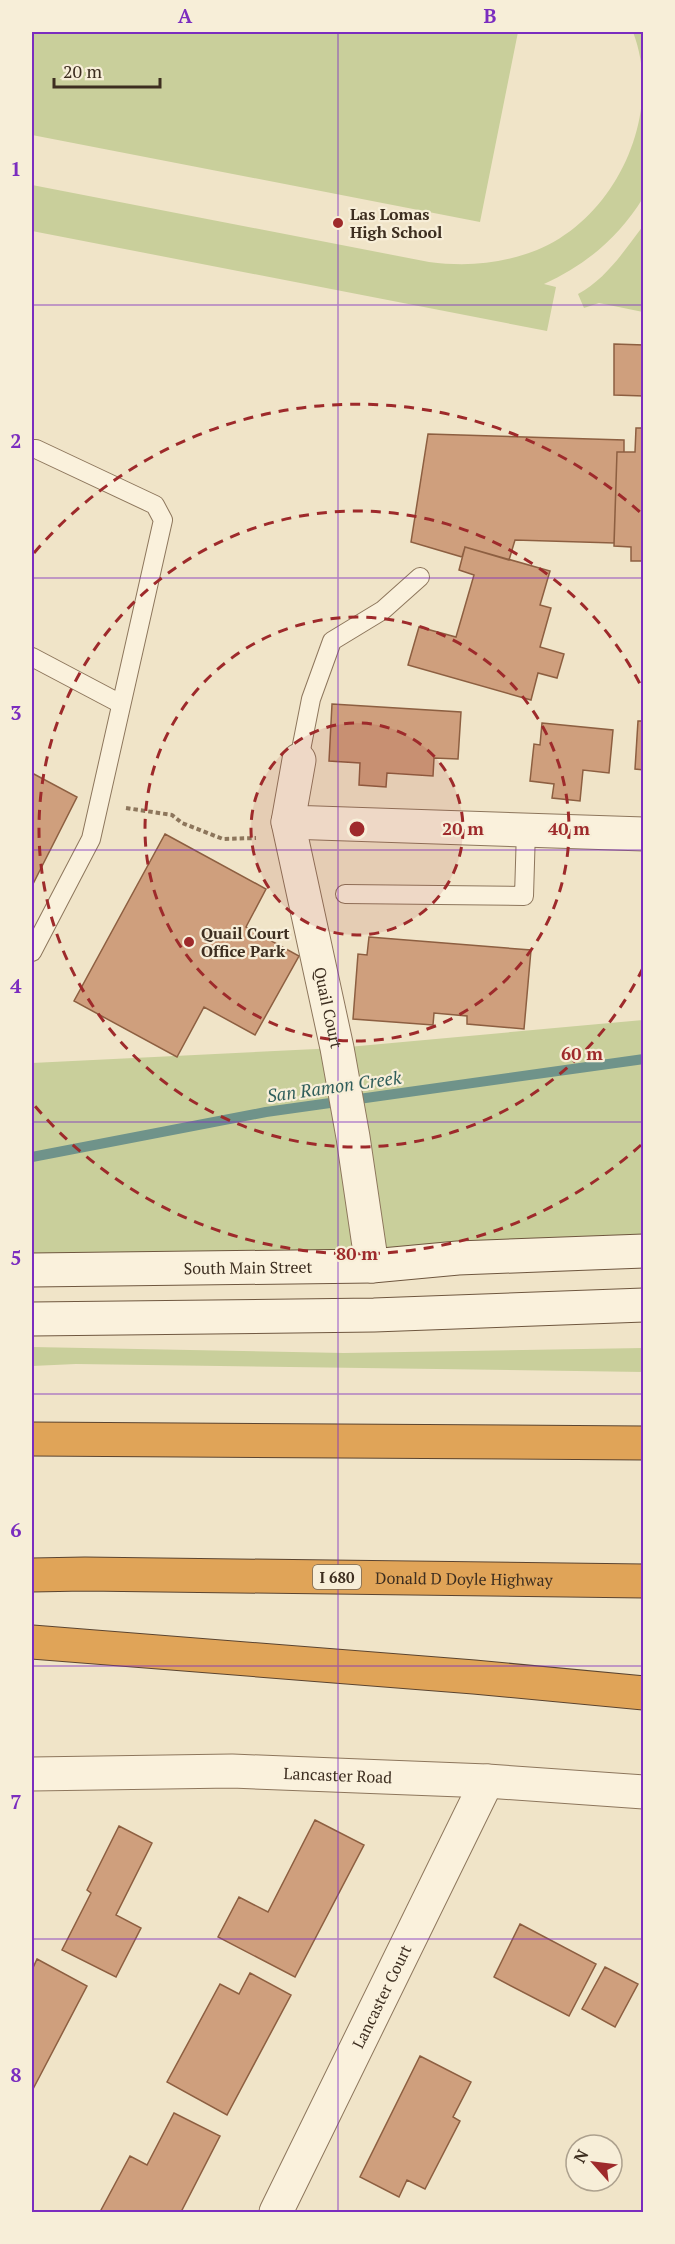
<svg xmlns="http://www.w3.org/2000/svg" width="675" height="2244" font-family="'PT Serif',serif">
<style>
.green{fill:#c9cf9b}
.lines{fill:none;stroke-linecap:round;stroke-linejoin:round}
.stream{stroke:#6f938a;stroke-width:10}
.building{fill:#cf9f7d;stroke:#8d5f41;stroke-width:1.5}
.lane-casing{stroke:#8d765c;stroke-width:20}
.street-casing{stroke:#8d765c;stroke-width:35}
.secondary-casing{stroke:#6f573f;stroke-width:35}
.highway-casing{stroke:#5b4430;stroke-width:35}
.path{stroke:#8d765c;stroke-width:4;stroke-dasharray:4.5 3;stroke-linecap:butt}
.lane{stroke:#faf1dc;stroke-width:18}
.street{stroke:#faf1dc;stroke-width:33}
.secondary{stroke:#faf1dc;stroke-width:33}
.highway{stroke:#e0a458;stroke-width:33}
.grid{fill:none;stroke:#7b2cbf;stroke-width:1.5;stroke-opacity:0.55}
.ring{fill:none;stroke:#9e2a2b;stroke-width:3;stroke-dasharray:10 8}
.poi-dot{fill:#9e2a2b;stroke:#f7eed8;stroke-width:2}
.labels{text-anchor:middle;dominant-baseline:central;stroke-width:4.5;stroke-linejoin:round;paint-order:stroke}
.shield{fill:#f7eed8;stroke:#756857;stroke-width:1.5}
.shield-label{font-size:15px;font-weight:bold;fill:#3d2e20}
.poi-label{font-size:16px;font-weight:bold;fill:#3d2e20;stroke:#f7eed8;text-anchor:start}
.street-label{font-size:16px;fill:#3d2e20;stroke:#f7eed8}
.water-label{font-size:18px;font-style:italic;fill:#2f5d5a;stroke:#f7eed8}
.centre{fill:#9e2a2b;stroke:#f7eed8;stroke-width:3}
.ring-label{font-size:18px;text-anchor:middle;font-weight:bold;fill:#9e2a2b;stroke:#f7eed8;stroke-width:4.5;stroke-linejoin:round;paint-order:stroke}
.neatline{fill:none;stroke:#7b2cbf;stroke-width:2}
.grid-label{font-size:20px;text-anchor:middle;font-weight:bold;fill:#7b2cbf}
</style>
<rect width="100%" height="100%" fill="#f0e4c8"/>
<path class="green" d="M 32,32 L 518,32 L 480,222 L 32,135 Z
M 633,32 L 643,32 L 643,198 C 619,237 586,265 544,284 L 556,287 L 547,331 L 32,231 L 32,185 L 429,262 C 467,267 501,264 537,250 C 617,217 664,113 633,32 Z
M 643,226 L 643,312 L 599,303 L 584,308 L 578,294 C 606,279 624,251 643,226 Z
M 643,1020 L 643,1251 L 32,1270 L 32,1063 L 337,1048 Z
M 32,1347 L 344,1353 L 643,1348 L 644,1372 L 76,1364 L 32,1366 Z"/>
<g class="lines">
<path class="stream" d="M 32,1157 L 266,1112 L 644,1059"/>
</g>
<path class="building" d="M 614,344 L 644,345 L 644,396 L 614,395 Z
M 636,428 L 644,428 L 644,561 L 631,561 L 631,547 L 614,546 L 617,452 L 635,452 Z
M 428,434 L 624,440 L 624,452 L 617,452 L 614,543 L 515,540 L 509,560 L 465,547 L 462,557 L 411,542 Z
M 465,547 L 550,571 L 540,605 L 551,608 L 540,647 L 564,654 L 557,678 L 538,673 L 531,700 L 408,665 L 419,627 L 456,637 L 474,575 L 459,570 Z
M 332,704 L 461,712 L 458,759 L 434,758 L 433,776 L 387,773 L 386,787 L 359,785 L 360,763 L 329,761 Z
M 638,721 L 644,721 L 644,770 L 635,769 Z
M 542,723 L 613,730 L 609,773 L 583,770 L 580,801 L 552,798 L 554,784 L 530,781 L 534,744 L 540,745 Z
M 32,773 L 77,797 L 32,886 Z
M 165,834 L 266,889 L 246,927 L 299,956 L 255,1035 L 204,1007 L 177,1057 L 74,1001 Z
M 369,937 L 531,950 L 524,1029 L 467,1024 L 467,1016 L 434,1013 L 433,1025 L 353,1019 L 358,954 L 367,955 Z
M 315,1820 L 364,1845 L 295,1977 L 218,1937 L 239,1897 L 268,1912 Z
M 119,1826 L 152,1843 L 116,1915 L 141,1928 L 116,1977 L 62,1950 L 91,1893 L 87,1890 Z
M 520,1924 L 596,1964 L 569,2016 L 494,1977 Z
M 37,1959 L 87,1986 L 32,2091 L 32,1970 Z
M 605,1967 L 638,1984 L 615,2027 L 582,2009 Z
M 250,1973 L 291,1995 L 227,2115 L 167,2082 L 220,1984 L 239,1994 Z
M 420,2056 L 471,2082 L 453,2117 L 460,2121 L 425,2189 L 407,2180 L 399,2197 L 360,2177 Z
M 174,2113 L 220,2136 L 181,2212 L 100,2212 L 130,2156 L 147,2165 Z"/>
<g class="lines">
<defs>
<path id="lane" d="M 32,449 L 36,449 L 155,505 L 163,520 L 91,839 L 32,952
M 32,657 L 121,704
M 299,760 L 311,699 L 332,641 L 383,610 L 420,577
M 345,894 L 524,896 L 526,830"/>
<g id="street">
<path d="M 299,760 L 288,822 L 644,834"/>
<path id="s1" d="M 288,822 L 337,1048 L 353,1137 L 372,1266"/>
<path id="s2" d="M 32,1774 L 232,1771 L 487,1781 L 644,1792"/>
<path id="s3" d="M 276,2212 L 487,1781"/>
</g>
<g id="secondary">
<path id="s4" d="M 32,1270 L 372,1266 L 458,1258 L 644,1251"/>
<path d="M 32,1319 L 374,1315 L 644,1305"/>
</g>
<g id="highway">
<path d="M 32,1439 L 644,1443"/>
<path id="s5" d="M 32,1575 L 85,1574 L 644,1581"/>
<path d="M 32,1642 L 474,1677 L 644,1693"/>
</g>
</defs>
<use href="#lane" class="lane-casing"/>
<use href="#street" class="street-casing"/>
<use href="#secondary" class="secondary-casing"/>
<use href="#highway" class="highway-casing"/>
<path class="path" d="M 126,808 L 172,815 L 182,823 L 223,839 L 256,838"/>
<use href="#lane" class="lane"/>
<use href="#street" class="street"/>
<use href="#secondary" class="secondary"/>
<use href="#highway" class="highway"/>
</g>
<path class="grid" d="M 338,32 L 338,2212M 32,305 L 644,305M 32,578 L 644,578M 32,850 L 644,850M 32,1122 L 644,1122M 32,1394 L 644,1394M 32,1666 L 644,1666M 32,1939 L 644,1939"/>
<circle cx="357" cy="829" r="106" fill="#9e2a2b" fill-opacity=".12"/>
<g class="ring">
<circle cx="357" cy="829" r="106"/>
<circle cx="357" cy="829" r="212"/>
<path d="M643 968A318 318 0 1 1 643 690"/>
<path d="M641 1145A425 425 0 0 1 34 1105M34 553A425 425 0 0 1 641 513"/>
</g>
<g class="poi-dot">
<circle cx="338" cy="223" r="6"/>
<circle cx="189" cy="942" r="6"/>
</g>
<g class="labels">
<rect class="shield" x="313" y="1565" width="48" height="24" rx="4.5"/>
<g class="shield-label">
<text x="337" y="1577">I 680</text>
</g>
<g class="poi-label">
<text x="350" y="214">Las Lomas<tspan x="350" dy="18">High School</tspan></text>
<text x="201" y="933">Quail Court<tspan x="201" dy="18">Office Park</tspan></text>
</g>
<g class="street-label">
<text stroke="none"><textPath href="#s1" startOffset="190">Quail Court</textPath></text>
<text stroke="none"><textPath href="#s4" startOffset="216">South Main Street</textPath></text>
<text stroke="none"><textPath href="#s5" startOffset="432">Donald D Doyle Highway</textPath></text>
<text stroke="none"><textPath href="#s2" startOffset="306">Lancaster Road</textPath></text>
<text stroke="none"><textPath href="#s3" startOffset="240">Lancaster Court</textPath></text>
</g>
<g class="water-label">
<text transform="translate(334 1086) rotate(-8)">San Ramon Creek</text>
</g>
</g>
<circle cx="357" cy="829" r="9" class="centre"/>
<g class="ring-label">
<text x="463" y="835">20 m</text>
<text x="569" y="835">40 m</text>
<text x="582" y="1060">60 m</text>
<text x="357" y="1260">80 m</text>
</g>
<rect width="675" height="2244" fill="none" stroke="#f7eed8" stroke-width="66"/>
<g transform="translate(594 2163) rotate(298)"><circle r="28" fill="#f7eed8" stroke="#ada18e" stroke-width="1.5"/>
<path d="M0-4.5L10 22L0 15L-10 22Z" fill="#9e2a2b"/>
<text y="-9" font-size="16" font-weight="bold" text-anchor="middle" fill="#3d2e20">N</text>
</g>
<path d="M54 78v9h106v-9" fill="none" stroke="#3d2e20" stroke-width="3"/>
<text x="63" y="78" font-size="18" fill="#3d2e20" stroke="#f7eed8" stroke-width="4.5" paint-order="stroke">20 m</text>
<rect x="33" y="33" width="609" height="2178" class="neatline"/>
<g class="grid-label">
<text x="185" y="23">A</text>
<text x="490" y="23">B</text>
<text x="16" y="176">1</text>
<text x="16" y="448">2</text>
<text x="16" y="720">3</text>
<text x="16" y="993">4</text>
<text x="16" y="1265">5</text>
<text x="16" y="1537">6</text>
<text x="16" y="1809">7</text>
<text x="16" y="2082">8</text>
</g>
</svg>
